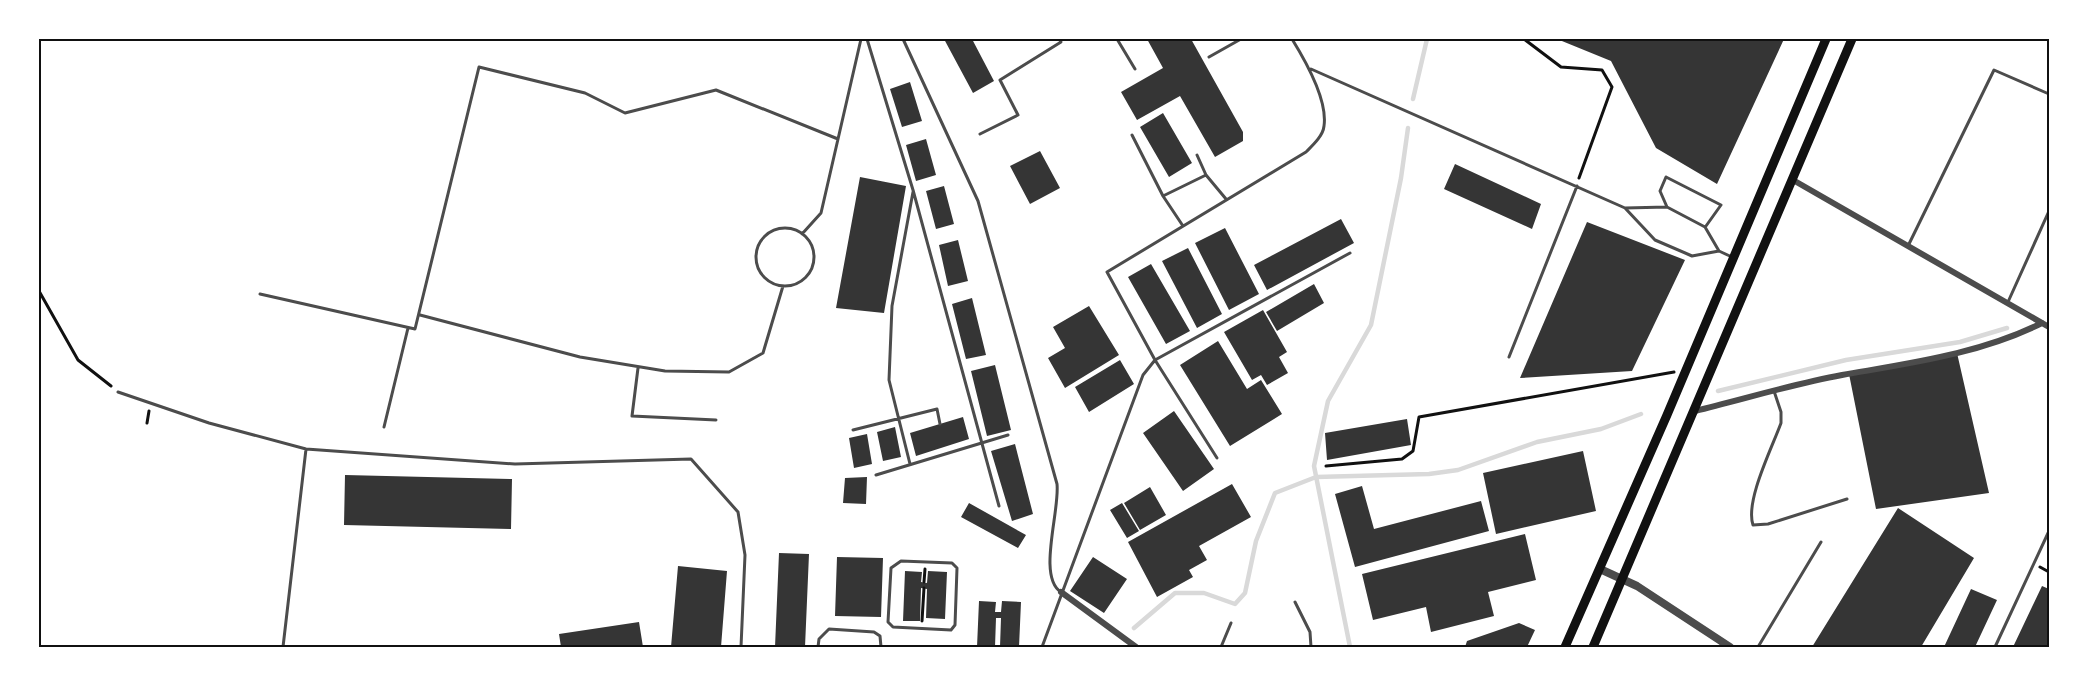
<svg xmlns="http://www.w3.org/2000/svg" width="2088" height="686" font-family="'DM Sans',sans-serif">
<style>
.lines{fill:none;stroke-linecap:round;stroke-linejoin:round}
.stream{stroke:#d9d9d9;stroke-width:4.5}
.building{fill:#353535}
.path{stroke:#111;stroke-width:3}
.service{stroke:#4c4c4c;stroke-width:3}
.minor{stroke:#4c4c4c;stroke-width:6}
.tertiary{stroke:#4c4c4c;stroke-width:8}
.secondary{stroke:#111;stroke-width:9}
.neatline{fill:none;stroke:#111;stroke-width:2}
</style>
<rect width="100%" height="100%" fill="#fff"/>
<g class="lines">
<path class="stream" d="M 1413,99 L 1427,39
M 1718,391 L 1846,360 L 1960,342 L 2007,328
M 1134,628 L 1175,593 L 1204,593 L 1235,604 L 1245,593 L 1256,541 L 1275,493 L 1316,477 L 1429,474 L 1458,470 L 1537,442 L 1601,429 L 1641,414
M 1350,647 L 1314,466 L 1328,401 L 1371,325 L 1401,178 L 1408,128"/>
</g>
<path class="building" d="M 944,39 L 972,39 L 994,81 L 973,93 Z
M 1147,39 L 1191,39 L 1243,132 L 1243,141 L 1215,157 L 1180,96 L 1137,120 L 1121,92 L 1163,68 Z
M 1557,39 L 1784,39 L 1717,184 L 1656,148 L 1611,61 Z
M 910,82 L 922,121 L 902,127 L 890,89 Z
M 1163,113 L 1192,163 L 1169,177 L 1140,127 Z
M 926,139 L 936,175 L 916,181 L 906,145 Z
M 1040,151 L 1060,188 L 1030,204 L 1010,166 Z
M 1455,164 L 1541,204 L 1532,229 L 1444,189 Z
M 860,177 L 906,186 L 884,313 L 836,308 Z
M 944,186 L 954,224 L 936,229 L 926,191 Z
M 1341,219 L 1354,243 L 1267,290 L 1254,265 Z
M 1587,222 L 1685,260 L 1632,371 L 1520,378 Z
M 1225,228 L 1259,294 L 1229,310 L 1195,243 Z
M 958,240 L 968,281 L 948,286 L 939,245 Z
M 1188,248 L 1222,314 L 1197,328 L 1162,261 Z
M 1151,264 L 1190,331 L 1166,344 L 1128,277 Z
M 1314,284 L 1324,303 L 1277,331 L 1266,312 Z
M 972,298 L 986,355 L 966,359 L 952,304 Z
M 1089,306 L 1119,355 L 1065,388 L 1048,358 L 1065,348 L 1053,327 Z
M 1263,310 L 1287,352 L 1279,357 L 1288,373 L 1267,385 L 1261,375 L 1252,380 L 1224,332 Z
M 1218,341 L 1247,389 L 1261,380 L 1282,414 L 1230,446 L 1180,365 Z
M 1957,353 L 1989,493 L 1876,509 L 1849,374 Z
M 1120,360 L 1134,384 L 1089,412 L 1075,387 Z
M 995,365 L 1011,430 L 987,436 L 971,371 Z
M 1174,411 L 1214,469 L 1183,491 L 1143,433 Z
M 963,417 L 969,439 L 916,456 L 910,433 Z
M 1407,419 L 1411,445 L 1327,460 L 1325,433 Z
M 895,427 L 901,457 L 883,461 L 877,432 Z
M 867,434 L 872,464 L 854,468 L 849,438 Z
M 1015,444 L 1033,514 L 1012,521 L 991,451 Z
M 1583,451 L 1596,511 L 1496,534 L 1483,473 Z
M 345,475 L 512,479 L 511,529 L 344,525 Z
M 867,477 L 866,504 L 843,503 L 845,478 Z
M 1232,484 L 1251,517 L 1199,546 L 1207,560 L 1189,570 L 1193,577 L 1157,597 L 1128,542 Z
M 1362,486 L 1374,529 L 1481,501 L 1489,531 L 1355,567 L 1335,494 Z
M 1150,487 L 1166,515 L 1140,530 L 1124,503 Z
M 969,503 L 1026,535 L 1018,548 L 961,517 Z
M 1122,503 L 1139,531 L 1127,538 L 1110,510 Z
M 1898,508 L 1974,558 L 1921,647 L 1812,647 Z
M 1525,534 L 1536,580 L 1488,592 L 1494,616 L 1431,632 L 1426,607 L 1373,620 L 1362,574 Z
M 779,553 L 809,554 L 805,647 L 775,647 Z
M 837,557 L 883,558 L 881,617 L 835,616 Z
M 1093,557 L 1127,579 L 1104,613 L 1070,591 Z
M 678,566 L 727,571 L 721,647 L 671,647 Z
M 905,571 L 922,572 L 921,582 L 927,583 L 928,571 L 947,572 L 945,619 L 926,618 L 927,589 L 921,588 L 920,621 L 903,621 Z
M 2042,586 L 2049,589 L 2049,647 L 2013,647 Z
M 1971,589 L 1997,600 L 1975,647 L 1944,647 Z
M 979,601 L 996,602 L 995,612 L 1001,612 L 1002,601 L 1021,602 L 1019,647 L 1000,647 L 1001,618 L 996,618 L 995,647 L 977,647 Z
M 639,622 L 643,647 L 561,647 L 559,634 Z
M 1519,623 L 1535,630 L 1527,647 L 1465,647 L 1467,641 Z"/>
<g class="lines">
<path class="path" d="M 1524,39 L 1561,67 L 1602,70 L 1612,87 L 1579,178
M 39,291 L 78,360 L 111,386
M 147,423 L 149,411
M 1326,466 L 1402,459 L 1413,451 L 1419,417 L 1674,372
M 2040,567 L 2049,572
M 924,582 L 925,569
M 922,621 L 924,588"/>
<path class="service" d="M 867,39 L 913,190 L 999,506
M 903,39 L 978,201 L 1057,484 C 1060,511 1037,577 1061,592
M 1117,39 L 1135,69
M 1209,57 L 1241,39
M 1311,69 L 1625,208 L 1655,240 L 1692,256 L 1719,251
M 980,134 L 1018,115 L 1000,80 L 1061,42 L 1059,39
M 1132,135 L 1163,196 L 1183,226
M 1197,155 L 1206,175 L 1226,199
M 1163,196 L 1206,175
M 1667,207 L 1660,191 L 1666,177 L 1721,205 L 1706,226
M 1625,208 L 1667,207 L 1705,227 L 1719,251 L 1732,257
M756 257a29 29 0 1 1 58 0a29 29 0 1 1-58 0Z
M 802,234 L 821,213 L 861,39
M 1908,246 L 1994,70 L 2049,94
M 260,294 L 415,329 L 479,67 L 585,93 L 625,113 L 716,90 L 838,139
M 2008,302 L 2049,211
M 420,315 L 580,357 L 665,371 L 729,372 L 763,353 L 783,286
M 1509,357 L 1577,186
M 638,368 L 632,416 L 716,420
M 1774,391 L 1781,412 L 1781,423 C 1772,448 1745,501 1753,525 L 1768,524 L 1847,499
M 118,392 L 209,423 L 306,449 L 515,464 L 691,459 L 738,512 L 745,555 L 741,647
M 384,427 L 408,328
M 853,430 L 937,409 L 940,424
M 1217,458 L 1155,360 L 1350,253
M 910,464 L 889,380 L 892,306 L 913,192
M 876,475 L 1008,435
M 901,561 L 952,563 L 957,568 L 955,625 L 951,630 L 893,627 L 888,622 L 891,568 Z
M 1295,602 L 1310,632 L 1311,647
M 283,647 L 306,449
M 818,647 L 819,639 L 829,629 L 874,632 L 880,636 L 881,647
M 1042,647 L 1143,375 L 1155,360 L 1107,272 L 1306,152 C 1313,145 1323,136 1324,126 C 1328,99 1305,60 1292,39
M 1221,647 L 1231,623
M 1758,647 L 1821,542
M 1995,647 L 2049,531"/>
<path class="minor" d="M 1793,180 L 2049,327
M 1695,411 C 1744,399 1793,384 1842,375 C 1910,363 1980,354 2042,323
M 1061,592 L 1136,647"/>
<path class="tertiary" d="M 1600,569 L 1637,586 L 1730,647"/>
<path class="secondary" d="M 1565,647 L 1667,415 L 1826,39
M 1593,647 L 1852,39"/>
</g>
<rect width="2088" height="686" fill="none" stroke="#ffffff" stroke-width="81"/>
<rect x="40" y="40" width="2008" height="606" class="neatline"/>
</svg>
